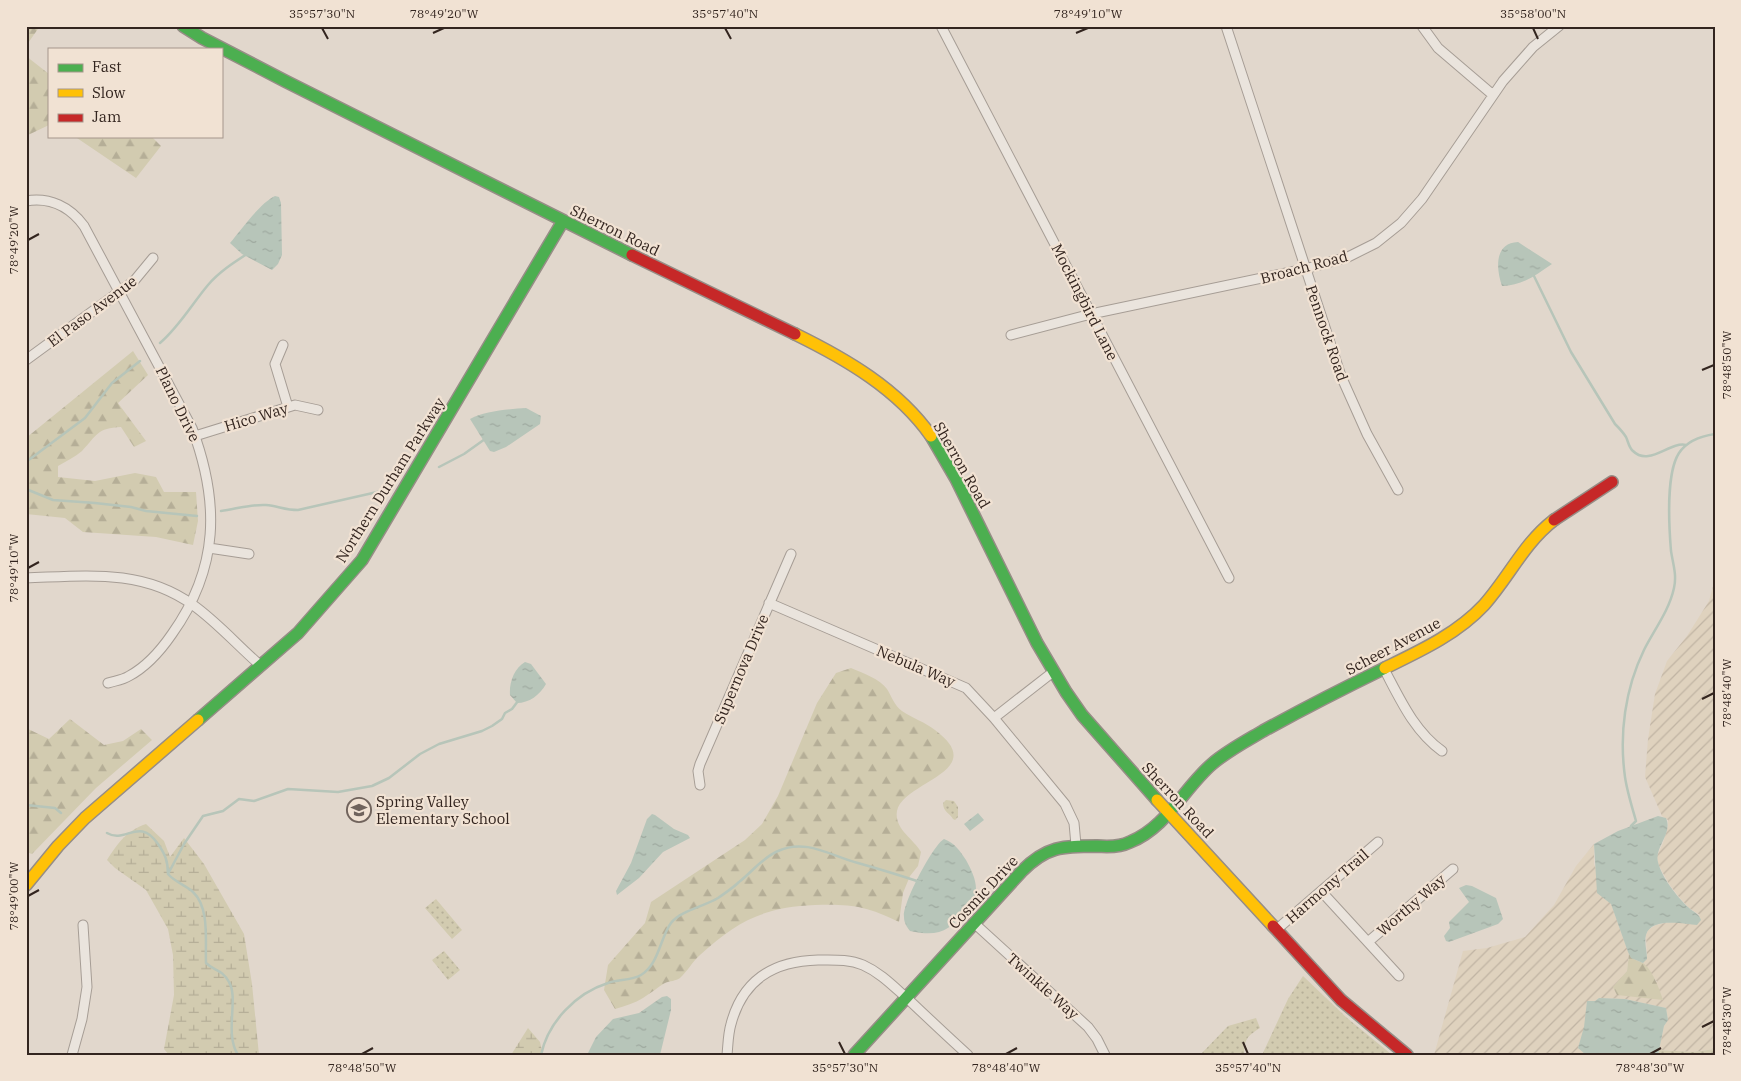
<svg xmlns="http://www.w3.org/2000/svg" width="1741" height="1081" font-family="'IBM Plex Serif',serif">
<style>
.farmland{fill:url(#farmland-furrows)}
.grass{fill:url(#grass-dots)}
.forest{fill:url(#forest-firs)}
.wetland{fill:url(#wetland-marsh)}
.water{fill:url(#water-ripples)}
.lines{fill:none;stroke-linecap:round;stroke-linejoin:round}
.stream{stroke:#b7c5b9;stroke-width:2.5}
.street-casing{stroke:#a69d95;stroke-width:11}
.fast-casing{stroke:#968d86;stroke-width:14}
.slow-casing{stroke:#968d86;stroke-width:14}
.jam-casing{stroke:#968d86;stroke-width:14}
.street{stroke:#eae4dd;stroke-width:9}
.fast{stroke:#4caf50;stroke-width:11}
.slow{stroke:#ffc107;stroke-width:11}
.jam{stroke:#c62828;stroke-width:11}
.ticks{fill:none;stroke:#33251f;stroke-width:2}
.labels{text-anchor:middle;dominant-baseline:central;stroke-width:4.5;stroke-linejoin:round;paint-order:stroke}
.street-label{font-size:15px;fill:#33251f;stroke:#f1e2d3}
.poi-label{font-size:15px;fill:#33251f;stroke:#f1e2d3;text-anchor:start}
.neatline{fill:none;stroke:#33251f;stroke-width:2}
.ticks-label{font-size:12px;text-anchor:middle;fill:#33251f}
</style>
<defs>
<pattern id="farmland-furrows" width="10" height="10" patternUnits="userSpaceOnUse" patternTransform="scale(1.25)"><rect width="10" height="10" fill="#dfd2be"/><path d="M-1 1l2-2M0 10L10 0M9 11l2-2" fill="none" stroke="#c0b4a3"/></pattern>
<pattern id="grass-dots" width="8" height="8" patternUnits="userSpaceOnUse" patternTransform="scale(1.25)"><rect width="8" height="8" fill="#d2cbb0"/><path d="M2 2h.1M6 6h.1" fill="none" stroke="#b5ae97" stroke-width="1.8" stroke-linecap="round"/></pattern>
<pattern id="forest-firs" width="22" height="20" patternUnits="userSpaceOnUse" patternTransform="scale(1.25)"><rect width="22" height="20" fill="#d2cbb0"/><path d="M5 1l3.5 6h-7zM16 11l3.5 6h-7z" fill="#b5ae97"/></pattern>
<pattern id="wetland-marsh" width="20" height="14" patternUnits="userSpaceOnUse" patternTransform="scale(1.25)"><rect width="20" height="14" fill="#d2cbb0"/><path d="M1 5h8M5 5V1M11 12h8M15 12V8" fill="none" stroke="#b5ae97"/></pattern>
<pattern id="water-ripples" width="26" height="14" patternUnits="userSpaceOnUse" patternTransform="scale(1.25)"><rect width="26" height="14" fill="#b7c5b9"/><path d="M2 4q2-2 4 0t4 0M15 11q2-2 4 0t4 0" fill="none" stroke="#9ea99f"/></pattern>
</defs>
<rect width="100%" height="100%" fill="#e1d7cc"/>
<path class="farmland" d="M 1715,579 L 1715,1049 L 1693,1052 L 1659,1050 L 1664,1026 L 1668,1020 L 1666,1008 L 1625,999 L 1599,998 L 1595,1001 L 1587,1001 L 1585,1027 L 1578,1048 L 1584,1053 L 1580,1055 L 1434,1055 L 1463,951 L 1487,948 L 1525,937 L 1554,905 L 1576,866 L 1594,844 L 1594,864 L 1611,904 L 1629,954 L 1627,971 L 1614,988 L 1617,995 L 1657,982 L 1643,963 L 1647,958 L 1646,935 L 1648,930 L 1656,925 L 1665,923 L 1676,922 L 1688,924 L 1700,915 L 1689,908 L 1679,897 L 1669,884 L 1658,864 L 1657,856 L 1663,843 L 1668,826 L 1668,820 L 1662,816 L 1645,777 L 1648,739 L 1655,694 L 1667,661 L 1687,636 L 1709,601 Z"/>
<path class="grass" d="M 946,800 L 954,801 L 958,807 L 958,817 L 955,820 L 953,819 C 950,813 943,812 943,803 Z
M 436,899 L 462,930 L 452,939 L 425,908 Z
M 444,951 L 460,970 L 448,980 L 432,960 Z
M 1303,976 L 1347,1018 L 1391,1054 L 1262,1055 L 1288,999 Z
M 1256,1018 L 1260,1028 C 1246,1037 1245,1039 1244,1055 L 1200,1055 L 1228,1026 Z
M 1715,1049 L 1715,1055 L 1658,1055 L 1659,1050 L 1693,1052 Z"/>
<path class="forest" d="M 26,26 L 40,26 L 26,46 Z
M 26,56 L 49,74 L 49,125 L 26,136 Z
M 74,136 L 151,136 L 161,146 L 136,178 Z
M 133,351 L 148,375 L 118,403 L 146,441 L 134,447 L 121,427 C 97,428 97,435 82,451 C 75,457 66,461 58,466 L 58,477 L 95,481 L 135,473 L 156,477 L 164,492 L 196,492 L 198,521 L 193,545 L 156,537 L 83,532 L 65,518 L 26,514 L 26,438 Z
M 851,668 C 863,673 880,679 887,689 C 892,697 894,705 902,711 C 912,718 925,722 935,730 C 991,772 903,781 897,811 C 894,829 913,838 921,852 L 918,866 L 910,876 L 903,893 L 899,922 C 866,906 852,904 815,905 C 764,907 737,921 700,955 C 692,962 687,972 680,978 C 676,981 670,981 665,983 C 658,987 651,993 643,998 C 635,1003 625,1006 615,1009 L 604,990 L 608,965 L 645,923 L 651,902 L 745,840 L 762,824 L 778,796 L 817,703 L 836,673 Z
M 70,719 L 104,745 L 123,741 L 141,729 L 152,740 L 96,788 L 32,854 L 26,852 L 26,728 L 49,739 Z
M 1629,954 C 1633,960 1637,960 1643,963 C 1652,969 1660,990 1663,1000 L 1617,995 L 1613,987 L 1627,971 Z"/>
<path class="wetland" d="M 146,824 L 164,841 L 170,857 L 184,838 L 204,864 L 244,934 L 252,984 L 259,1055 L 169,1055 L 164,1049 L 174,995 L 173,955 L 168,929 L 146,890 L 115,868 L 107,860 C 118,843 126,831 146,824 Z
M 528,1028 L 540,1042 L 543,1055 L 511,1055 Z"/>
<path class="water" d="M 275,196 L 279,197 L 281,203 L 282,255 L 278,264 L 272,270 L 242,254 L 230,243 C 241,230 260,203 275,196 Z
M 1518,242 L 1552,264 C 1536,275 1522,286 1502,286 C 1496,269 1494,243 1518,242 Z
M 526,408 L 541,416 L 540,424 L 506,447 L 494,452 L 490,451 L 470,419 C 484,411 510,409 526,408 Z
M 525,662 L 531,664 L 546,684 C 540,695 529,703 517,703 L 510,695 C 509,683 514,668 525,662 Z
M 978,813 L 984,820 L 970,831 L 964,824 Z
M 652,814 L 655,815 L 674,829 L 688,835 L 690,838 L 663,852 L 639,878 L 617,895 L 616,891 L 631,863 L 647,819 Z
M 1658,816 L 1666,818 C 1673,834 1654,847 1658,862 C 1661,876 1677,897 1688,907 C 1693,912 1699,913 1701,920 L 1697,925 C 1684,924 1651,917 1646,935 C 1644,942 1647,951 1647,959 L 1643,963 L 1631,958 L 1628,952 L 1611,904 L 1597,893 L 1594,844 L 1618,831 Z
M 944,839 C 955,843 960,851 966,860 C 971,869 976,879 976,889 C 976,897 971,904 966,910 C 949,932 938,937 910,931 C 907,927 904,923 904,917 C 902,904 933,845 944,839 Z
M 1466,885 L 1472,886 L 1496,898 L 1503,919 L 1498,924 L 1449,942 L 1446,941 L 1444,936 L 1450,928 L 1449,922 L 1469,902 L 1459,888 Z
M 667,996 L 671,999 L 671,1010 L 660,1055 L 587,1055 L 596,1037 L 613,1019 L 639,1013 L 662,997 Z
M 1599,998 L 1625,999 L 1666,1008 L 1668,1020 L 1664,1026 L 1658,1055 L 1586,1055 L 1578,1048 L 1584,1027 L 1587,1001 L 1595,1001 Z"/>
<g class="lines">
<path class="stream" d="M 1533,274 L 1571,352 L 1615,424 C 1619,428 1623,432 1626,437 C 1628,441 1629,448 1633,451 C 1649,467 1670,441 1686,445
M 160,343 C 179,327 192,304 208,285 C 219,272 233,263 247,254
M 26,462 L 85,418 L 112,383 L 140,361
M 439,467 L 464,454 L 485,439
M 26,489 L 53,500 L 95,503 L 131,507 L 146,511 L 197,516
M 221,511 C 236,509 251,504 266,505 C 278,506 285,510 298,510 L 386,490
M 26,805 L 55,808 L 61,813
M 1631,829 L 1631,826 L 1636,821 C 1632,807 1627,791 1625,777 C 1619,734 1625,689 1644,650 C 1654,630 1669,611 1674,588 C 1677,575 1673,564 1671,551 C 1669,527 1666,473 1679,453 C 1687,441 1701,436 1715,434
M 107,833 C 126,844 139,816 158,844 C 165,854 168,861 168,874 C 175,882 185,885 193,892 C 210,908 205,941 206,963 C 214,971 222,969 229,982 C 239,999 224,1033 238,1055
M 168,874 L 184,844 L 203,816 L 223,811 L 239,799 L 254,801 L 288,789 L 338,792 L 372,786 L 389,778 L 420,754 L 439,744 L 482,731 L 492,726 L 502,719 L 505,713 L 512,709 L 518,701
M 541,1055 C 548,1022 576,993 608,983 C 618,979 631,981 641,975 C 659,964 660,938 671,923 C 680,911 705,906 718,898 C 725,893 733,888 739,882 C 752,872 762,858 778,851 C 806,838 831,856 858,863 C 879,869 899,875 920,882"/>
<defs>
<path id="street" d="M 941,26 L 1229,578
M 1226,26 L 1341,376 L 1367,434 L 1398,490
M 1422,26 L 1438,48 L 1493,95
M 26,201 C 50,197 70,207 84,226 L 192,428 C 220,503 219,568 172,634 C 161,650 146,667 129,676 C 123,680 114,681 108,683
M 1011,335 L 1091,314 L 1305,269 L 1348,257 L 1376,243 L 1401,223 L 1422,199 L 1503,81 L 1533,47 L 1559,26
M 283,345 L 275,364 L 288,407
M 26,360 L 134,281 L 153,258
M 195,436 L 295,405 L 318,410
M 209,548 L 249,554
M 26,578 C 85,576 142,568 193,605 C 217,622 238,646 261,666
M 769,603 L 966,688 L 994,718 L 1065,804 L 1074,823 L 1076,845
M 1384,669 C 1400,699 1414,731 1442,751
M 994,718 L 1053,672
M 700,785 L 698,771 L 700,764 L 791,554
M 1321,891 L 1399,976
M 974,923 L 1088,1027 L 1097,1039 L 1105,1055
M 1276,930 L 1378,842
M 1368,942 L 1453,869
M 72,1055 L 82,1019 L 87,987 L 83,925
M 727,1055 C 728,1045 728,1034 731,1024 C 743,979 774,961 818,960 C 834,960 849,959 863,965 C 881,973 894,987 909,1000 C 928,1018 948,1037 968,1055"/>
<path id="fast" d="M 183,26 L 202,38 L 285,81 L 632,255
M 931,436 L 956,479 L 1037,643 L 1066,692 L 1082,715 L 1157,800
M 198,720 L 298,633 L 362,560 L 563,221
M 854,1055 L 1021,872 C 1046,846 1063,846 1097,846 C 1108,847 1120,847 1130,842 C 1166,828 1184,788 1212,764 C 1227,751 1246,741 1263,731 C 1303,709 1344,688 1385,668"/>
<path id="slow" d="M 795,334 C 846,359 898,389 931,436
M 1385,668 C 1420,651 1457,634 1484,605 C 1509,577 1524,543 1554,520
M 1157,800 L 1273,926
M 26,885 L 58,846 L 85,818 L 198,720"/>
<path id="jam" d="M 632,255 L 795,334
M 1554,520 L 1612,482
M 1273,926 L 1341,1000 L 1407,1055"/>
</defs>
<use href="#street" class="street-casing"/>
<use href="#fast" class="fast-casing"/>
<use href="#slow" class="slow-casing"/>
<use href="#jam" class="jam-casing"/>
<use href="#street" class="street"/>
<use href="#fast" class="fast"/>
<use href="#slow" class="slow"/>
<use href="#jam" class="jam"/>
</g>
<path class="ticks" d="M 322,28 L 328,39M 725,28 L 731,39M 1533,28 L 1538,39M 433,33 L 444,28M 1076,33 L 1088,28M 28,240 L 39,234M 1702,370 L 1714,365M 28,568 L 39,562M 1702,699 L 1714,693M 28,896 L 39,890M 1702,1027 L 1714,1021M 839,1042 L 845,1054M 1243,1042 L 1248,1054M 362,1054 L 373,1048M 1006,1054 L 1017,1048M 1650,1054 L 1661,1048"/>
<defs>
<symbol id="school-ring" viewBox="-11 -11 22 22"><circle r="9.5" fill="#f1e2d3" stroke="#70635c" stroke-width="1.5"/><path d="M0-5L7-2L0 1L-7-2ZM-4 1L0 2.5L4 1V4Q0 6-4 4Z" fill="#70635c"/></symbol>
</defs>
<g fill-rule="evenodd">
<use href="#school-ring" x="345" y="796" width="28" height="28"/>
</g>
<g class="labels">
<g class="street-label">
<text transform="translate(615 230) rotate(26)">Sherron Road</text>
<text transform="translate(1304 267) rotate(-15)">Broach Road</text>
<text transform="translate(1085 302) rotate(63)">Mockingbird Lane</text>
<text transform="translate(92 311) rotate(-37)">El Paso Avenue</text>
<text transform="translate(1327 333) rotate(71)">Pennock Road</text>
<text transform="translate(178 404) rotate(64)">Plano Drive</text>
<text transform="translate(256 417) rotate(-17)">Hico Way</text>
<text transform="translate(962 465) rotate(60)">Sherron Road</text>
<text transform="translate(390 480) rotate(-58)">Northern Durham Parkway</text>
<text transform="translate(1393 646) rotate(-28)">Scheer Avenue</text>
<text transform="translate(916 666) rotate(23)">Nebula Way</text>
<text transform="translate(741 669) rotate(-67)">Supernova Drive</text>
<text transform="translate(1178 800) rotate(47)">Sherron Road</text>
<text transform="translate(1327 886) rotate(-41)">Harmony Trail</text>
<text transform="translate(983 892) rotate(-47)">Cosmic Drive</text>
<text transform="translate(1411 905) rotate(-41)">Worthy Way</text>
<text transform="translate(1043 986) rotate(42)">Twinkle Way</text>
</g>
<g class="poi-label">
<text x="376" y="801">Spring Valley<tspan x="376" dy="17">Elementary School</tspan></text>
</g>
</g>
<rect width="1741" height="1081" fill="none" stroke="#f1e2d3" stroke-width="55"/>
<rect x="48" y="48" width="175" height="90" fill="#f1e2d3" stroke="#a5968b"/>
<rect x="58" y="64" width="25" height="8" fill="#4caf50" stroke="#a5968b"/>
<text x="92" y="72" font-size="15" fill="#33251f">Fast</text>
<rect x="58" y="89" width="25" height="8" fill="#ffc107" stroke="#a5968b"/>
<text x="92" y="98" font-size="15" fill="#33251f">Slow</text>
<rect x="58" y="114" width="25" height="8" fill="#c62828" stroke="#a5968b"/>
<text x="92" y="122" font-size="15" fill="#33251f">Jam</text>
<rect x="28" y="28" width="1686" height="1026" class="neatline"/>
<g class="ticks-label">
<text x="322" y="18">35°57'30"N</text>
<text x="444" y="18">78°49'20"W</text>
<text x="725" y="18">35°57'40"N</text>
<text x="1088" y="18">78°49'10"W</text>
<text x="1533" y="18">35°58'00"N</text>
<text transform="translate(14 240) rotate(-90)" y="4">78°49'20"W</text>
<text transform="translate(1727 365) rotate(-90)" y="4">78°48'50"W</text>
<text transform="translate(14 568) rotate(-90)" y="4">78°49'10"W</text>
<text transform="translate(1727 693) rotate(-90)" y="4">78°48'40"W</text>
<text transform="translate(14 896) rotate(-90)" y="4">78°49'00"W</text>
<text transform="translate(1727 1021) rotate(-90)" y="4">78°48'30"W</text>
<text x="362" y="1072">78°48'50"W</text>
<text x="845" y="1072">35°57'30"N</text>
<text x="1006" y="1072">78°48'40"W</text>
<text x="1248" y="1072">35°57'40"N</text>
<text x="1650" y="1072">78°48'30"W</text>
</g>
</svg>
